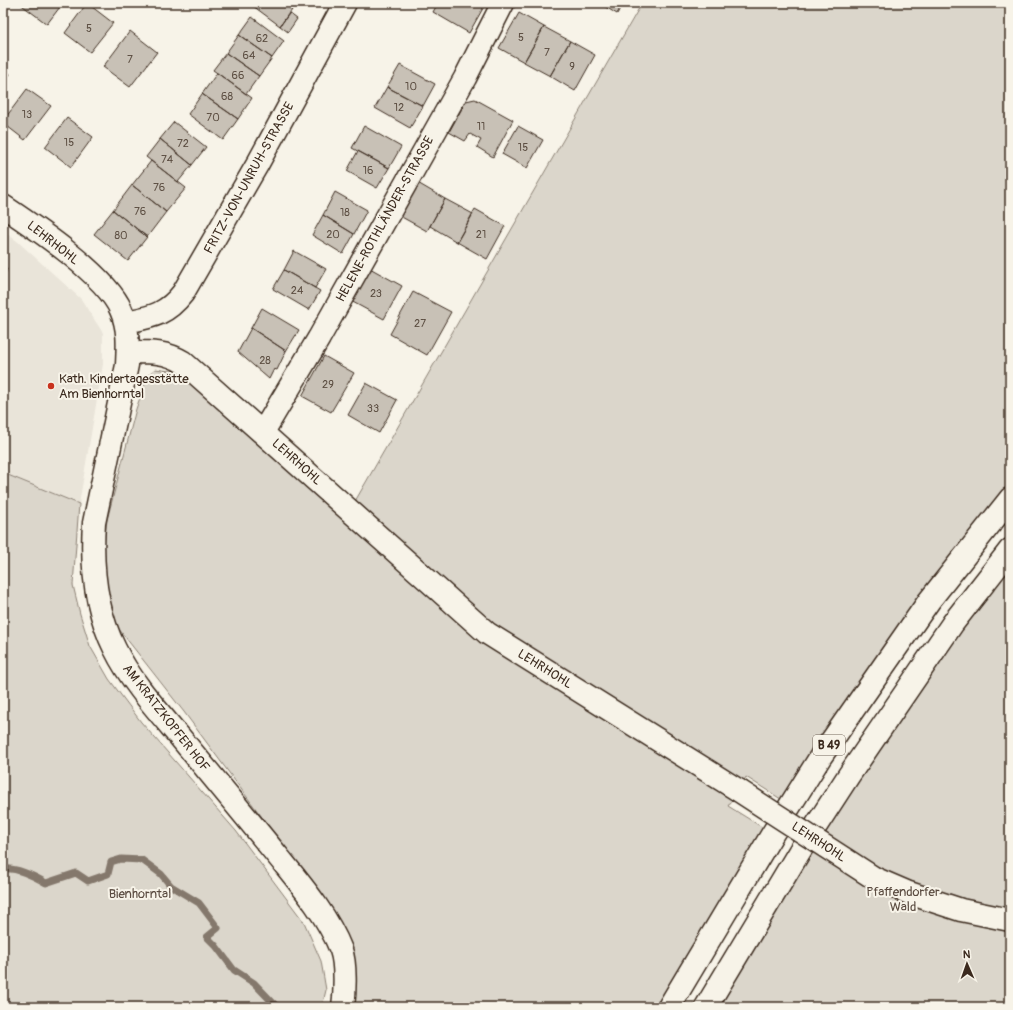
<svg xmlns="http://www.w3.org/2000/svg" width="1013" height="1010" font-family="Pangolin,sans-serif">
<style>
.built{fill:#e9e4d9}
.green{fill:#dbd6cb;stroke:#8b8074}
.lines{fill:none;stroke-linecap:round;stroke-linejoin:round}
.stream{stroke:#84786c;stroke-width:7}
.building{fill:#c8c1b6;stroke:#3b2a1e}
.minor-casing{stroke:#3b2a1e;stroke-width:25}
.trunk-casing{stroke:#3b2a1e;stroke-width:25}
.minor{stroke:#f7f3e8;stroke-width:22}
.trunk{stroke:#f7f3e8;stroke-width:22}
.minor-bridge-casing{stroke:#3b2a1e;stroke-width:25;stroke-linecap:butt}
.minor-bridge{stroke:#f7f3e8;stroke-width:22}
.poi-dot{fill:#c8321e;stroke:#f7f3e8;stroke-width:1.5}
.labels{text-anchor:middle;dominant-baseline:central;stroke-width:4;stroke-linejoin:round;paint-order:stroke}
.number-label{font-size:11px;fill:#5e5044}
.shield{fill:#f7f3e8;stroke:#73665b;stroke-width:1}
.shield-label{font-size:12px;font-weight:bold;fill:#3b2a1e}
.street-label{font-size:13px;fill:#3b2a1e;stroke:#f7f3e8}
.poi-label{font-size:13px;fill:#3b2a1e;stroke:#f7f3e8;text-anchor:start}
.park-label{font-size:13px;fill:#5b4c41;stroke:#f7f3e8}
</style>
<rect width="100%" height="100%" fill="#f7f3e8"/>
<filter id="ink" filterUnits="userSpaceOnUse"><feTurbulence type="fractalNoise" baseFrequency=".025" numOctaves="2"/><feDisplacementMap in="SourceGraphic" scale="8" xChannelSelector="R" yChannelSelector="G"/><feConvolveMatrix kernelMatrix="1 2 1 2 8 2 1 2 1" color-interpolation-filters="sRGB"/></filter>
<g filter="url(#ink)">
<path class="built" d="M 3,231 L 17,241 L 81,299 L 103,333 L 103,364 L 79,504 L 3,473 Z"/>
<path class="green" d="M 642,3 L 1010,3 L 1010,489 L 784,801 L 746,777 L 743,782 L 493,629 L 354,503 Z
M 155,369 L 178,372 L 570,697 L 732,800 L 728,806 L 765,829 L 660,1007 L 353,1007 L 313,886 L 184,712 L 111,619 L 101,568 L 107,520 L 136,409 L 148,375 Z
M 3,473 L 79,504 L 73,585 L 80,614 L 90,646 L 109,679 L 141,722 L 236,831 L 304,922 L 321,961 L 326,990 L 322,1007 L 3,1007 Z
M 1010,559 L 1010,1007 L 713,1007 L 804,855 Z"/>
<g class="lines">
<path class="stream" d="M 3,869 C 17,867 34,876 46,883 L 76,873 L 88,881 L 108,874 L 111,862 L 121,859 L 142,860 L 161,874 L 171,886 L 199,903 L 218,928 L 207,937 L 216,946 L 234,970 L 254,983 L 277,1007"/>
</g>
<path class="building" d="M 19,3 L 63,3 L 47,24 Z
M 87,3 L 113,23 L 90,52 L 65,33 Z
M 249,3 L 282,3 L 292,10 L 280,26 Z
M 438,3 L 486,3 L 469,33 L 433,12 Z
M 599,3 L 623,3 L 617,14 Z
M 289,13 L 297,19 L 288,32 L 280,26 Z
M 519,13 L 544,27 L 524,62 L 499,48 Z
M 252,17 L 284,41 L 272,58 L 239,35 Z
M 544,27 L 570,41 L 550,76 L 524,62 Z
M 130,31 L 157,52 L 130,87 L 103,67 Z
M 239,35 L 272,58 L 259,76 L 226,53 Z
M 570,41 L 595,55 L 575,91 L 550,76 Z
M 226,53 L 259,76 L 246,94 L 213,70 Z
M 400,65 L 435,84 L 423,106 L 387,87 Z
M 3,69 L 10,74 L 3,83 Z
M 217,73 L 252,98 L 238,119 L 202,94 Z
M 387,87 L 423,106 L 410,128 L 375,108 Z
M 27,89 L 51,106 L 25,140 L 3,123 L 3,121 Z
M 202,94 L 238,119 L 223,140 L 188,114 Z
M 475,99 L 513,120 L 493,157 L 477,147 L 481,140 L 470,134 L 465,141 L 449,132 L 466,101 Z
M 67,118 L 93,137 L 71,167 L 45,147 Z
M 174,122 L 206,147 L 192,165 L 160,139 Z
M 364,126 L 401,147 L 389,168 L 352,148 Z
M 518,126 L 543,140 L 527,168 L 502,154 Z
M 160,139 L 192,165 L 178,182 L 146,157 Z
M 358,151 L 389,168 L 377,188 L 347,171 Z
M 151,161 L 186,188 L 166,212 L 132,185 Z
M 416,182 L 445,199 L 427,231 L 398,215 Z
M 132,185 L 166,212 L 147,237 L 113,210 Z
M 335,192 L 367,210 L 354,234 L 323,215 Z
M 445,199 L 473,214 L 457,242 L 430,226 Z
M 475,209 L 505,226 L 487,259 L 457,242 Z
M 113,210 L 147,237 L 128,261 L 94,234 Z
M 323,215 L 354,234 L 343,254 L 312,235 Z
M 294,251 L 326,269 L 315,288 L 284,270 Z
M 368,267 L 402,286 L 384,319 L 349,300 Z
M 3,268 L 7,269 L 3,281 Z
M 284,270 L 320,291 L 309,310 L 273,289 Z
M 413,292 L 451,312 L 427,355 L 390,334 Z
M 262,308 L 299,330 L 286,351 L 251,328 Z
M 251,328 L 286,351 L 277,370 L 274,369 L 269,379 L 238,352 Z
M 324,356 L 354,373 L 331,412 L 302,396 Z
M 366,383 L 397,400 L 379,433 L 348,415 Z"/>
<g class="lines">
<defs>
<path id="minor" d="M 3,206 C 36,228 106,275 121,310 C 129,328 128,346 127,365 L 94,523 C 91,567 95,609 115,649 C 130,680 157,710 179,736 C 213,777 247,818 281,860 C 303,887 328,917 341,950 C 346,964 345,992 343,1007
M 126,322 C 151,317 166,315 183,293 L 257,165 L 345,3
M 128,352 C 148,352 165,351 183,362 L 487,633 L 738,790
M 263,432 L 319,338 L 465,78 L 503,3
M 874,878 L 909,893 L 961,910 L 1010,920"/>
<path id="trunk" d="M 669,1007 L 773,833 L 821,756 L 929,601 L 1010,499
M 706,1007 L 801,849 L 849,775 L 953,623 L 1010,550"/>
</defs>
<use href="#minor" class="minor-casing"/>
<use href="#trunk" class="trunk-casing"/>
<use href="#minor" class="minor"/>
<use href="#trunk" class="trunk"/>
<defs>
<path id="minor-bridge" d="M 738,790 L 874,878"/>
</defs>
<use href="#minor-bridge" class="minor-bridge-casing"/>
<use href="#minor-bridge" class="minor-bridge"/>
</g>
</g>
<circle class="poi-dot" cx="51" cy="386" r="4"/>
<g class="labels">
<g class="number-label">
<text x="89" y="28">5</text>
<text x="521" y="37">5</text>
<text x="262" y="38">62</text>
<text x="547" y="52">7</text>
<text x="249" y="55">64</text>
<text x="130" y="59">7</text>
<text x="572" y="66">9</text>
<text x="238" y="75">66</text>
<text x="411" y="86">10</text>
<text x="227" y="96">68</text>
<text x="399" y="107">12</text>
<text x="27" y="114">13</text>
<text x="213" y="117">70</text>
<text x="481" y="126">11</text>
<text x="69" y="142">15</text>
<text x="183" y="143">72</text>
<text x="523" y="147">15</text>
<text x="167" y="159">74</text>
<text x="368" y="170">16</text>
<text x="159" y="187">76</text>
<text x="140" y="211">76</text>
<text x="345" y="212">18</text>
<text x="333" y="234">20</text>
<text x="481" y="234">21</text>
<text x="121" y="235">80</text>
<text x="297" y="290">24</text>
<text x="376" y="293">23</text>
<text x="420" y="323">27</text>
<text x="265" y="360">28</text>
<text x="328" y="384">29</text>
<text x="373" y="408">33</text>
</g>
<rect class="shield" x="813" y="735" width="32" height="20" rx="3"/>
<g class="shield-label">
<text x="829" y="745">B 49</text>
</g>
<g class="street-label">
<text transform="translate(249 178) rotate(-61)">FRITZ-VON-UNRUH-STRASSE</text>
<text transform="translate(385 219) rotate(-61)">HELENE-ROTHLÄNDER-STRASSE</text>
<text transform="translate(53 243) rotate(38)">LEHRHOHL</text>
<text transform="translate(297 462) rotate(42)">LEHRHOHL</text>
<text transform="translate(545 669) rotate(32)">LEHRHOHL</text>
<text transform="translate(166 718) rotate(52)">AM KRATZKOPFER HOF</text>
<text transform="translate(819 842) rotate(33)">LEHRHOHL</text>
</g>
<g class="poi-label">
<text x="59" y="379">Kath. Kindertagesstätte<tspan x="59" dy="15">Am Bienhorntal</tspan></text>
</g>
<g class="park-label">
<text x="903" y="892">Pfaffendorfer<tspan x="903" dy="15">Wald</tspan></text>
<text x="140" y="894">Bienhorntal</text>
</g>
</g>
<rect width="1013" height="1010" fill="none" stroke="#f7f3e8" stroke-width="16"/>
<rect x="8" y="8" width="997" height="994" fill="none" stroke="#3b2a1e" stroke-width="1.5" filter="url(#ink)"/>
<g transform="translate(967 964) rotate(358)" stroke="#f7f3e8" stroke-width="3" paint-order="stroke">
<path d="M0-3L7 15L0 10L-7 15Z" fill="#3b2a1e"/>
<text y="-6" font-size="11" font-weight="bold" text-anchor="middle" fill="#3b2a1e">N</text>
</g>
</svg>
